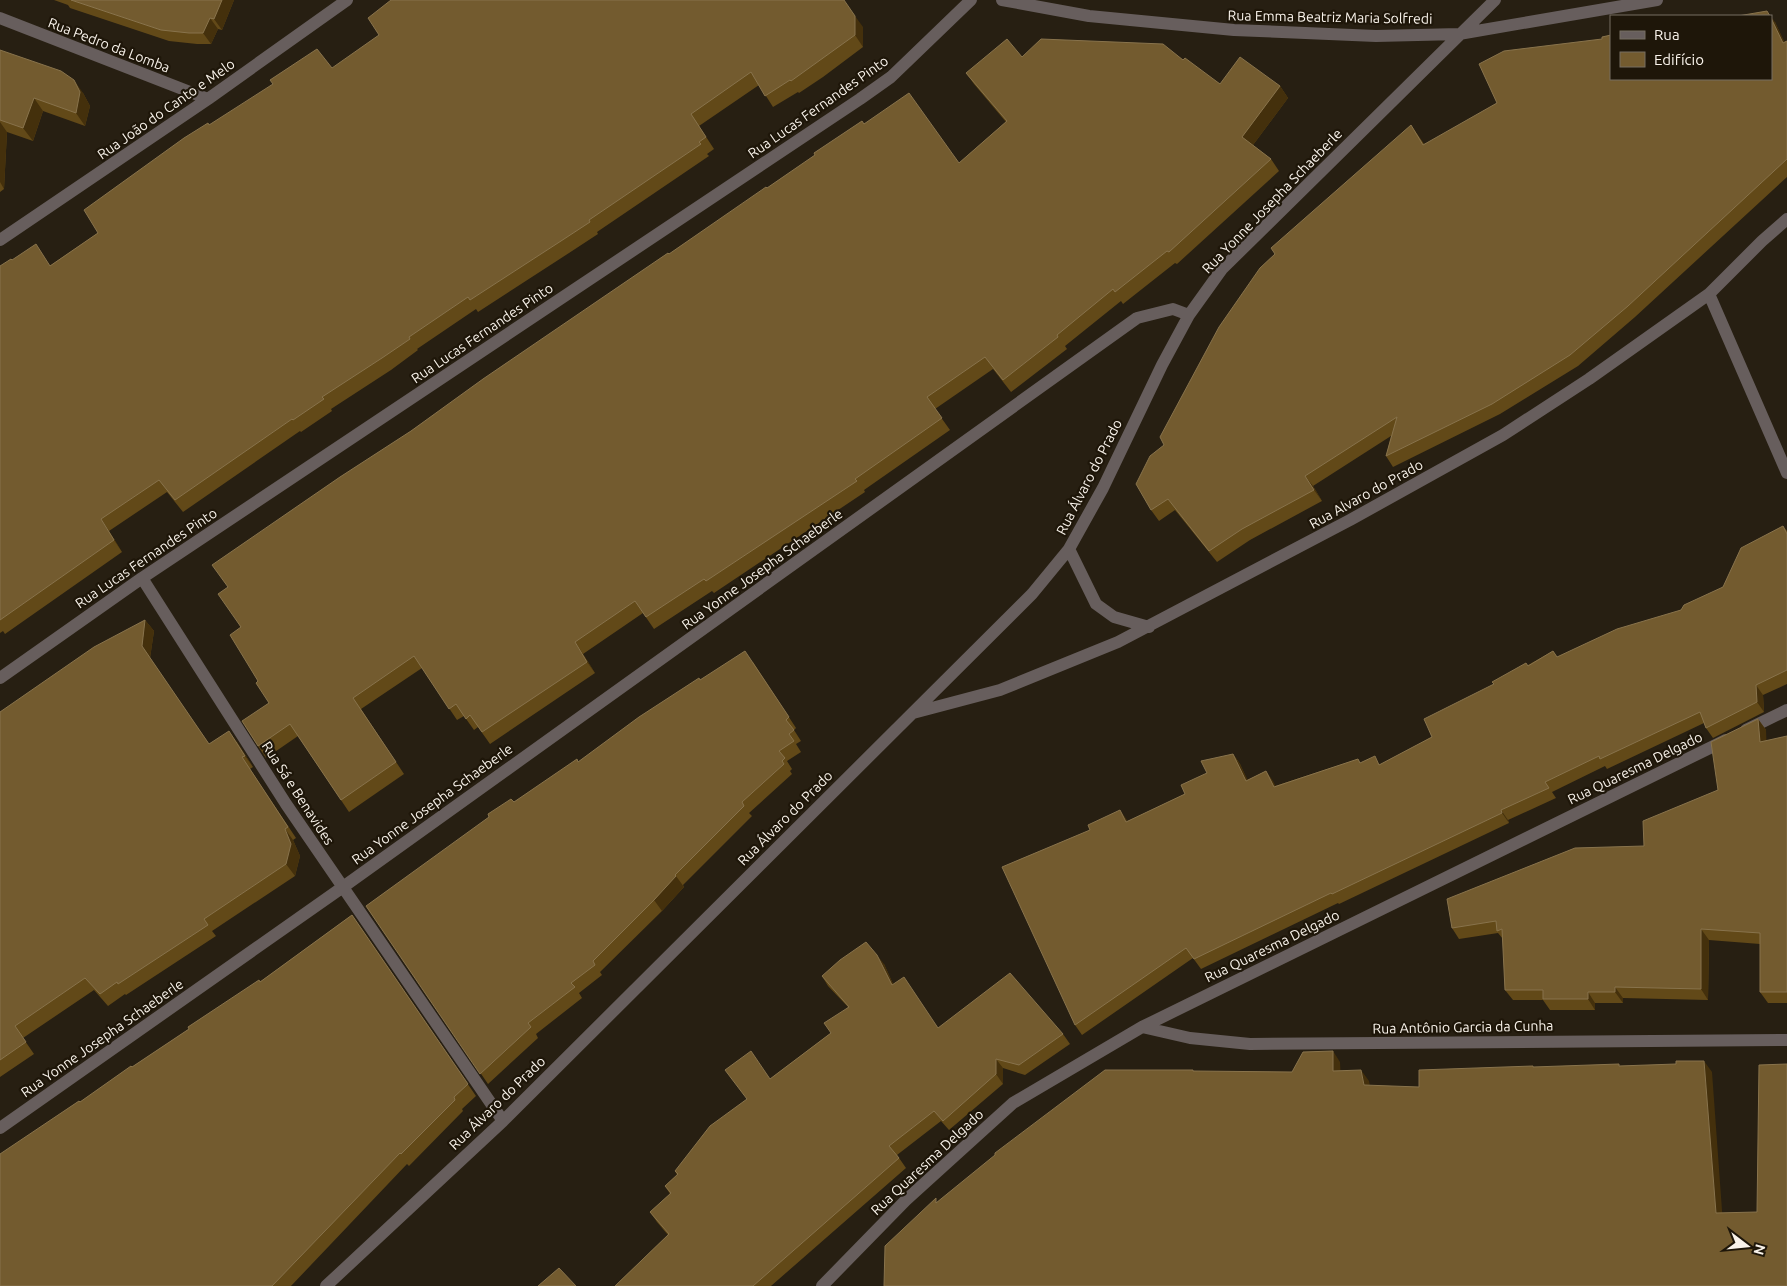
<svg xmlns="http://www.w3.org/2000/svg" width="1787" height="1286" font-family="Ubuntu,sans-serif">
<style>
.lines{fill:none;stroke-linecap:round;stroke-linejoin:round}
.minor{stroke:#675e5d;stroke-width:12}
.wall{fill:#624918}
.shaded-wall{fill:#44300c}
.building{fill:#735b2f;stroke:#88734c}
.labels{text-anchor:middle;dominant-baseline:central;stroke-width:4.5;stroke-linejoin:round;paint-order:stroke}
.street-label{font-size:14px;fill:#f9f3eb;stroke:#1e1609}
</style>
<rect width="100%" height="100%" fill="#271f12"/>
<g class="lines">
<path class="minor" d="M 1002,0 L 1089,16 L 1234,30 L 1376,36 L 1459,34 L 1657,0
M 0,18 L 208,99
M 0,240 L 208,99 L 347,0
M 1709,294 L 1787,473
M 1069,549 L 1096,604 L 1114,617 L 1149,627
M 142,578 L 286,804 L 503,1121
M 0,678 L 142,578 L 860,99 L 891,77 L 971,0
M 913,713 L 1000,690 L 1118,642 L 1350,520 L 1503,435 L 1589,379 L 1709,294 L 1762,241 L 1787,219
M 1746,730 L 1787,710
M 1142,1027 L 1190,1038 L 1250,1044 L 1787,1040
M 0,1128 L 343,887 L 1137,318 L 1173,309 L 1189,315
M 326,1286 L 503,1121 L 1032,594 L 1069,549 L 1103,488 L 1162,365 L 1189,315 L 1222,269 L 1495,0
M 822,1286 L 906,1200 L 1013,1103 L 1142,1027 L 1726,740"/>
</g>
<path class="wall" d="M 54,0 L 234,0 L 222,30 L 218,29 L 211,44 L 197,44 L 169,41 L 70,8 L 68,5 Z
M 1775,22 L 1784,42 L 1787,41 L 1787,177 L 1635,317 L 1578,366 L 1500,414 L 1393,467 L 1386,456 L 1391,436 L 1313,486 L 1322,501 L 1250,540 L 1217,562 L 1175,510 L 1159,521 L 1151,510 L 1164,445 L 1411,125 L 1424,144 Z
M 863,27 L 863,47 L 823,77 L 799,93 L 798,92 L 773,107 L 759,85 L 699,126 L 714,149 L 707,154 L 709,156 L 597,232 L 598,234 L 569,253 L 478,312 L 476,309 L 417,349 L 418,350 L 391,370 L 331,409 L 332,411 L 301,432 L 300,431 L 183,512 L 167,492 L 109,531 L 122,552 L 5,634 L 3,631 L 0,633 L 0,266 L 51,265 L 98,233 L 209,125 L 332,68 Z
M 0,50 L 83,93 L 90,106 L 85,126 L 43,111 L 33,141 L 7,132 L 4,189 L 0,192 Z
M 1022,57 L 1183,60 L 1220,84 L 1280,86 L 1288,98 L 1253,145 L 1271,159 L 1279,171 L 1177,264 L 1175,263 L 1123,304 L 1121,301 L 1065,346 L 1067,349 L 1011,392 L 993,369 L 935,409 L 950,430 L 864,490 L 865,492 L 714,593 L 712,591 L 654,629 L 643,613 L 583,654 L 595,673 L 490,744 L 478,727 L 474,730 L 464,716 L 457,720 L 422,668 L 361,709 L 404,774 L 349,812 L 298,736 L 266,758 L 258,746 L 269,703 L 258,681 L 227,587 L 411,431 L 669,254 L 864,123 L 959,163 L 1006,122 L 974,84 L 966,73 Z
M 1783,526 L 1787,531 L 1787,684 L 1763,695 L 1764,712 L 1713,738 L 1706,728 L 1704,723 L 1607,769 L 1605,766 L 1552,792 L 1556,798 L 1508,820 L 1509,823 L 1339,904 L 1338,903 L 1201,969 L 1193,958 L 1082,1035 L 1075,1025 L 1090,830 L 1128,821 L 1185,794 L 1207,773 L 1233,754 L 1240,764 L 1247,780 L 1266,771 L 1275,786 L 1358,759 L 1360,763 L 1381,764 L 1432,737 L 1494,684 L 1553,651 L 1557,657 L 1681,610 L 1723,587 Z
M 145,620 L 154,631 L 150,658 L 209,744 L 237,742 L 253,767 L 250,769 L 296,838 L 293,840 L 300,856 L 295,876 L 212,931 L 216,936 L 126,995 L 125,994 L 108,1006 L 94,990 L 23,1038 L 34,1054 L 0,1077 L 0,712 Z
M 753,662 L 796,728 L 794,730 L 801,741 L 796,744 L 801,752 L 787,761 L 792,769 L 790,771 L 792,774 L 749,813 L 752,816 L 683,885 L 684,887 L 662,911 L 600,972 L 602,975 L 579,993 L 582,998 L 536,1034 L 538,1038 L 488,1084 L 366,906 L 514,802 L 578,762 L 700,680 Z
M 1758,719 L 1766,730 L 1766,741 L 1787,736 L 1787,1003 L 1768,1003 L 1760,992 L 1760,944 L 1709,940 L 1708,1000 L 1623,998 L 1623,1003 L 1595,1003 L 1595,1010 L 1550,1010 L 1543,1000 L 1513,1000 L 1505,990 L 1503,939 L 1498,933 L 1459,939 L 1452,928 L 1644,846 L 1718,790 Z
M 352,915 L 476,1096 L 462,1109 L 463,1111 L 409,1166 L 407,1164 L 291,1286 L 0,1286 L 80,1102 L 132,1067 L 260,982 Z
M 884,964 L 893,984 L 938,1028 L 1063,1034 L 1070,1044 L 1025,1075 L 1003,1068 L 1003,1084 L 949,1130 L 941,1121 L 897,1155 L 906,1168 L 771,1286 L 615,1286 L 668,1235 L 657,1222 L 650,1212 L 670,1194 L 665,1186 L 677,1175 L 675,1171 L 747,1099 L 770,1079 L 831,1033 L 848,1007 L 828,986 L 822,976 Z"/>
<path class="shaded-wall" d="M 222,0 L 234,0 L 222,30 L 214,19 Z
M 1767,11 L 1775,22 L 1787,47 L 1783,43 L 1771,18 L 1771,16 L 1770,16 Z
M 855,16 L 863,27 L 863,47 L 855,35 Z
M 210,18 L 218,29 L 211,44 L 203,33 Z
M 74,80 L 83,93 L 90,106 L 85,126 L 76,113 Z
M 1280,86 L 1288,98 L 1250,149 L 1242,137 Z
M 34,98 L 43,111 L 33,141 L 23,128 Z
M 0,122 L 7,132 L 4,189 L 0,182 Z
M 1305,476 L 1313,486 L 1322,501 L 1314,490 Z
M 101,519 L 109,531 L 122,552 L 114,540 Z
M 145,620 L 154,631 L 150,658 L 142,646 Z
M 575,642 L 583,654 L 595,673 L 587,662 Z
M 1756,685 L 1763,695 L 1764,712 L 1757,702 Z
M 1758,719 L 1766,730 L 1767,753 L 1760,742 Z
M 229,731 L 237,742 L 253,767 L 245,756 Z
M 1233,754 L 1240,764 L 1253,791 L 1246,781 Z
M 1266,771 L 1273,781 L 1281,797 L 1274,787 Z
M 1120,810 L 1127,820 L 1133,832 L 1126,822 Z
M 1501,810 L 1508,820 L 1509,823 L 1502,813 Z
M 285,829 L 293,840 L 300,856 L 295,876 L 286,864 Z
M 676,876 L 684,887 L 662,911 L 654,900 Z
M 1701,929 L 1709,940 L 1708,1000 L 1701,989 Z
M 877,955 L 884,964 L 898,995 L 892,985 Z
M 1615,987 L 1623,998 L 1623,1003 L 1615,992 Z
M 1588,992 L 1595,1003 L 1595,1010 L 1588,999 Z
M 1333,1051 L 1340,1062 L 1341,1082 L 1333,1071 Z
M 996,1059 L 1003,1068 L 1003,1084 L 996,1074 Z
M 1704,1061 L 1712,1072 L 1723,1224 L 1716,1213 Z
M 1361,1070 L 1369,1081 L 1372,1096 L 1364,1085 Z"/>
<path class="building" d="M 71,0 L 222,0 L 214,19 L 210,18 L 203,33 L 189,33 L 161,30 Z
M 391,0 L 844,0 L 855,16 L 855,35 L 791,81 L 790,80 L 765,96 L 751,72 L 691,114 L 706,137 L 699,142 L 701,144 L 589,220 L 590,222 L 561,241 L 470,300 L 468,297 L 409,337 L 410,339 L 382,358 L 322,397 L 324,399 L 293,420 L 292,419 L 175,500 L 159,480 L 101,519 L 114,540 L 0,620 L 0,266 L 11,259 L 12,260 L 36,244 L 50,266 L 98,233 L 84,210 L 184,138 L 208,123 L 209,125 L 273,84 L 270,80 L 317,49 L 332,68 L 379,35 L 368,18 Z
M 1767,11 L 1770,16 L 1738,16 Z
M 1771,18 L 1783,43 L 1787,41 L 1787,159 L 1628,306 L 1570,355 L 1492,404 L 1386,456 L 1397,417 L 1305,476 L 1314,490 L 1242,529 L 1209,551 L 1168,499 L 1151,510 L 1136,484 L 1150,456 L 1164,445 L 1160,437 L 1219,327 L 1260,268 L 1275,254 L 1271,248 L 1411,125 L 1423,145 L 1497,103 L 1479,64 L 1504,51 L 1602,39 L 1602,37 L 1611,35 L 1611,79 L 1771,79 Z
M 1007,39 L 1022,57 L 1041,39 L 1163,44 L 1183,60 L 1185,58 L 1220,84 L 1240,57 L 1280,86 L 1242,137 L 1271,159 L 1169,252 L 1167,251 L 1115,292 L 1113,289 L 1057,335 L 1058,337 L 1003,380 L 985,357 L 927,397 L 942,418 L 855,479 L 857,481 L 706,581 L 704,579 L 646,617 L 635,601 L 575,642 L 587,662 L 482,732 L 470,715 L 466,719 L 456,704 L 449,709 L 414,656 L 353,698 L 396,762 L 341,800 L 290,724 L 258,746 L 242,721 L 269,703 L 256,683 L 258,681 L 230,635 L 241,627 L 218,594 L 228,587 L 212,565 L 340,477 L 411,431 L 483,379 L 668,253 L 669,254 L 766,187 L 767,188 L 815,155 L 814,153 L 862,121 L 864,124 L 909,93 L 959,163 L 1007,121 L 966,73 Z
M 0,50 L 61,71 L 74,80 L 80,92 L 76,113 L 34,98 L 23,128 L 0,120 Z
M 1783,526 L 1787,534 L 1787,670 L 1756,685 L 1757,702 L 1706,728 L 1700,712 L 1600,759 L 1599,756 L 1545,782 L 1549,788 L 1501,810 L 1502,813 L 1332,894 L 1331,893 L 1194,959 L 1186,948 L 1075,1025 L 1002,867 L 1090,830 L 1088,825 L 1120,810 L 1126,822 L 1185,794 L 1181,785 L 1207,773 L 1201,761 L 1233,754 L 1246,781 L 1266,771 L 1274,787 L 1358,759 L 1360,763 L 1375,756 L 1379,765 L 1432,737 L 1424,719 L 1494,684 L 1492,682 L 1526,663 L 1528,666 L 1553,651 L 1557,657 L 1617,629 L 1681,610 L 1684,605 L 1723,587 L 1741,548 Z
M 145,620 L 142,646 L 209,744 L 229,731 L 245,756 L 242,757 L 288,827 L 285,829 L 291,844 L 286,864 L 204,919 L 208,925 L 118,984 L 117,982 L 100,994 L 85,978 L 15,1026 L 26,1042 L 0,1060 L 0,712 L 94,647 Z
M 745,651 L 789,717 L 786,720 L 794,730 L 789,734 L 794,741 L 779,751 L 785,758 L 782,761 L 784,764 L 742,802 L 744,806 L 675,875 L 676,876 L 654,900 L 593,961 L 595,965 L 571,983 L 575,987 L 528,1023 L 531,1027 L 480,1074 L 366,906 L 489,817 L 488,814 L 511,799 L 514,802 L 577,759 L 578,762 L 639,717 L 699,678 L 700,680 Z
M 1758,719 L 1760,742 L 1787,736 L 1787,992 L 1760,992 L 1760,933 L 1701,929 L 1701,989 L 1615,987 L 1615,992 L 1588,992 L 1588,999 L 1543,999 L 1543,990 L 1505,990 L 1502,929 L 1497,931 L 1496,921 L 1452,928 L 1447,899 L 1575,848 L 1644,846 L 1643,821 L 1718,790 L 1711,742 Z
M 352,915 L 468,1084 L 454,1097 L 455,1100 L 401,1154 L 400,1153 L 272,1286 L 0,1286 L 0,1154 L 79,1101 L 80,1102 L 131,1066 L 132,1067 L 189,1029 L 188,1027 L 259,980 L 260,982 Z
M 866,942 L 877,955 L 892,985 L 904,977 L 938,1028 L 1010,973 L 1063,1034 L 1019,1065 L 996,1059 L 996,1074 L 943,1121 L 934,1111 L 889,1146 L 899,1158 L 753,1286 L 615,1286 L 669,1234 L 650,1212 L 671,1193 L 665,1186 L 678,1174 L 675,1171 L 710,1126 L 747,1099 L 725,1070 L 751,1051 L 770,1079 L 831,1033 L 824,1023 L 849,1007 L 822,976 L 840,960 Z
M 1333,1051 L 1333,1071 L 1361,1070 L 1364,1085 L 1419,1087 L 1419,1070 L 1533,1066 L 1533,1067 L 1619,1064 L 1619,1066 L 1676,1064 L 1676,1061 L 1704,1061 L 1716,1213 L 1757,1212 L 1759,1065 L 1787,1064 L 1787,1286 L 884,1286 L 885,1246 L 936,1198 L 936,1203 L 995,1155 L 995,1153 L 1105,1070 L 1193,1070 L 1193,1071 L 1292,1072 L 1303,1052 Z
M 559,1268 L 576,1286 L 538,1286 Z"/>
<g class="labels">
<g class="street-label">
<text transform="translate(1330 17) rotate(1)">Rua Emma Beatriz Maria Solfredi</text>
<text transform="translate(109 45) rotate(21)">Rua Pedro da Lomba</text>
<text transform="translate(818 107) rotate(-35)">Rua Lucas Fernandes Pinto</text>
<text transform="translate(166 109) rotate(-35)">Rua João do Canto e Melo</text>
<text transform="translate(1272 201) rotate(-46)">Rua Yonne Josepha Schaeberle</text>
<text transform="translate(482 333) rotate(-34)">Rua Lucas Fernandes Pinto</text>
<text transform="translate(1089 477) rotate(-63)">Rua Álvaro do Prado</text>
<text transform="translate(1366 494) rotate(-29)">Rua Alvaro do Prado</text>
<text transform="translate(146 558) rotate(-34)">Rua Lucas Fernandes Pinto</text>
<text transform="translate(762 569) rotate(-36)">Rua Yonne Josepha Schaeberle</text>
<text transform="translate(1635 768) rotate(-26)">Rua Quaresma Delgado</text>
<text transform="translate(298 793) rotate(57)">Rua Sá e Benavides</text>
<text transform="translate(432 804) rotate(-36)">Rua Yonne Josepha Schaeberle</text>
<text transform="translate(785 818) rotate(-45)">Rua Álvaro do Prado</text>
<text transform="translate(1272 946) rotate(-26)">Rua Quaresma Delgado</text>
<text transform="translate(1463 1027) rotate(-1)">Rua Antônio Garcia da Cunha</text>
<text transform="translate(102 1038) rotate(-35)">Rua Yonne Josepha Schaeberle</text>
<text transform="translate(497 1103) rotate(-44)">Rua Álvaro do Prado</text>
<text transform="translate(927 1162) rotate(-43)">Rua Quaresma Delgado</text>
</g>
</g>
<rect x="1610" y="15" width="162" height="65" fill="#1e1609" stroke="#766e63"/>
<rect x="1620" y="31" width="25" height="8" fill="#675e5d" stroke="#766e63"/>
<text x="1654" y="40" font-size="15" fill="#f9f3eb">Rua</text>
<rect x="1620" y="52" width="25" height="15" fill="#735b2f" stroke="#766e63"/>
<text x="1654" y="65" font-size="15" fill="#f9f3eb">Edifício</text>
<g transform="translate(1747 1246) rotate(106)" stroke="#1e1609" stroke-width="4" paint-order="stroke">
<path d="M0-4L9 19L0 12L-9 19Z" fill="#f9f3eb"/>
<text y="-8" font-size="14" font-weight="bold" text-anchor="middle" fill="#f9f3eb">N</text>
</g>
</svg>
